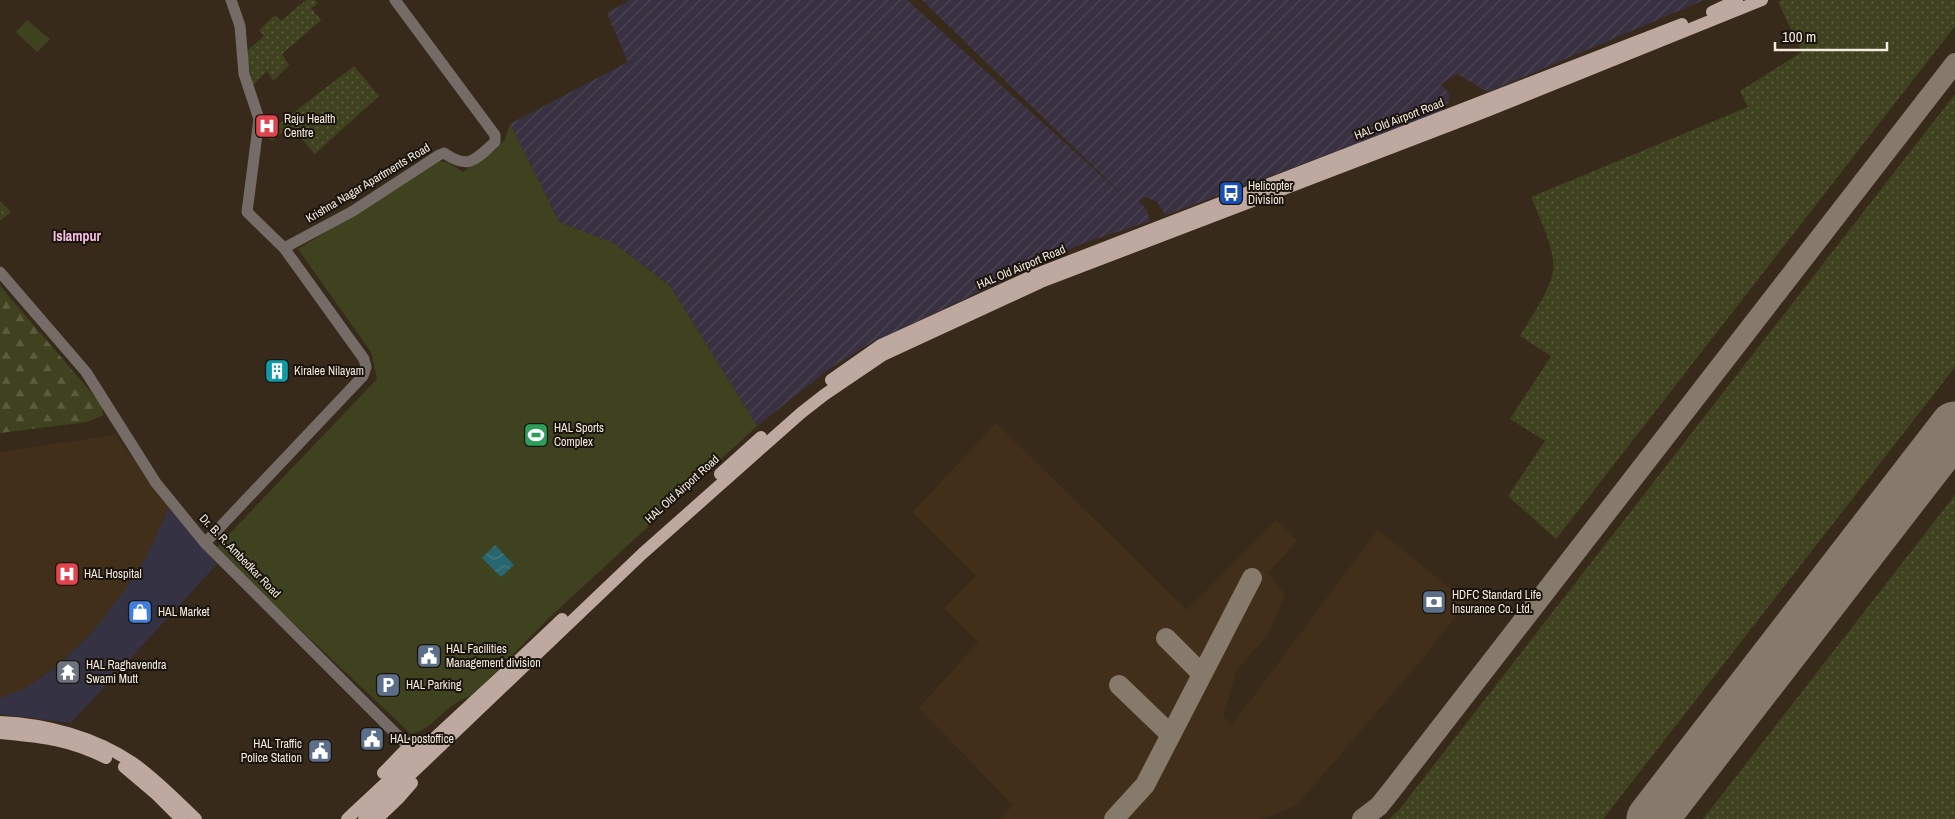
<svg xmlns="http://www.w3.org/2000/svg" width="1955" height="819" font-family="'Archivo Narrow',sans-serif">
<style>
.commercial{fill:#343243}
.industrial{fill:url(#industrial-furrows)}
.built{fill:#412f1a}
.grass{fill:url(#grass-dots)}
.forest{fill:url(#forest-firs)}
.park{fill:#3f421e}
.water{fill:url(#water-waves)}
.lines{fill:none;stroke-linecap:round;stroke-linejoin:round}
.taxiway{stroke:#867a6c;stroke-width:20}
.runway{stroke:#867a6c;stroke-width:51}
.minor{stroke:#766c67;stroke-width:11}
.major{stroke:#bea9a0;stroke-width:12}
.labels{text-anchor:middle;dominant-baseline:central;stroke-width:4;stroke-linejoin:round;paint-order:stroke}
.poi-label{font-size:12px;fill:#f4ebe1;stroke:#1a140d;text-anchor:start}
.street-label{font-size:12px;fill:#f4ebe1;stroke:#1a140d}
.neighbourhood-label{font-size:14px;font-weight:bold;fill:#f8c0e5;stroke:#1a140d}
</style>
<defs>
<pattern id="industrial-furrows" width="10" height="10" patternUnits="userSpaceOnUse" patternTransform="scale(1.25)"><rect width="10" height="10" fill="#393141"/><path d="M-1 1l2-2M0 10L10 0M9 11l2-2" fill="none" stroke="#4c4553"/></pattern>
<pattern id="grass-dots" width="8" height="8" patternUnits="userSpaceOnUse" patternTransform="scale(1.25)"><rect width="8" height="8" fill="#3f421e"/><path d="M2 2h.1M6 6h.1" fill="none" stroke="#5b5d3e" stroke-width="1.8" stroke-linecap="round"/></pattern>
<pattern id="forest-firs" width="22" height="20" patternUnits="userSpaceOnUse" patternTransform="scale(1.25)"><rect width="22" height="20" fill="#3f421e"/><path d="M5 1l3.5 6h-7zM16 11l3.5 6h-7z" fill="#5b5d3e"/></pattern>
<pattern id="water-waves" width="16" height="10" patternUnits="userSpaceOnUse" patternTransform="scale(1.25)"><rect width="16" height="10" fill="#28676f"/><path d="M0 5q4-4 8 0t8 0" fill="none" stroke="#487d83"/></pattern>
</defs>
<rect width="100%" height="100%" fill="#382a1b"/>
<path class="commercial" d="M 169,507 L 217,564 L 71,723 L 0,714 L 0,698 L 27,687 L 58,665 L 92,632 L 123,592 L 146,557 Z"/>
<path class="industrial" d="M 630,0 L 907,0 L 1127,199 L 922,0 L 1704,0 L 1488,92 L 1457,74 L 1441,84 L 1450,95 L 1448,103 L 1440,112 L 1166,215 L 1156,201 L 1145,197 L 1139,201 L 1147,211 L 1150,221 L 1081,244 L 869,344 L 829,369 L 757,426 L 670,286 L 615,244 L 559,222 L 510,124 L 628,62 L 607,13 Z"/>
<path class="built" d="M 996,423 L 1187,610 L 1276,520 L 1297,541 L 1268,573 L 1285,595 L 1269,633 L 1237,670 L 1223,716 L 1232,725 L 1378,530 L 1467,602 L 1423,658 L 1296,806 L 1261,819 L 1000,819 L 1013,805 L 919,708 L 978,642 L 944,609 L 976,575 L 913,512 Z
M 115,435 L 169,507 L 146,557 L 123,592 L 92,632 L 58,665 L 27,687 L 0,698 L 0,452 Z"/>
<path class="grass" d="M 306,0 L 315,0 L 318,3 L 311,8 L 321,20 L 282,54 L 289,65 L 273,81 L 267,71 L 253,85 L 246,52 L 264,36 L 259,30 L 275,15 L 281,21 Z
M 1781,0 L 1955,0 L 1955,26 L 1556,539 L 1508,496 L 1545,441 L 1510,419 L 1551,356 L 1520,336 C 1530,319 1551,289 1553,271 C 1556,250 1539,217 1531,197 L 1748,107 L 1740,91 L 1802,52 L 1778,2 Z
M 354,66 L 379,96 L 315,154 L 290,126 L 272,141 L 266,134 Z
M 1955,94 L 1955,367 L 1603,819 L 1389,819 L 1399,810 Z
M 0,201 L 11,212 L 0,221 Z
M 1955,495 L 1955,819 L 1703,819 Z"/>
<path class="forest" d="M 0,286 L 102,405 L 103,415 L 87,422 L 0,433 Z"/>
<path class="park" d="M 27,20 L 50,39 L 37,52 L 16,32 Z
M 510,124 L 559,222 L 615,244 L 670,286 L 757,426 L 549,618 L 472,696 C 447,701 435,729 411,734 L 215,549 L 377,379 L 371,352 L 298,249 L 372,204 L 439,161 L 449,163 L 463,172 L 493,152 L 504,141 Z"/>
<path class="water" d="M 495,545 L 514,565 L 501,577 L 482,558 Z"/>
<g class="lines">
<path class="taxiway" d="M 1166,638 L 1202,674
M 1119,685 L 1171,735
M 1114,819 L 1145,785 L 1252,578
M 1362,819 L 1379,806 L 1391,791 L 1955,63"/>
<path class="runway" d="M 1652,819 L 1955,427"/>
<path class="minor" d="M 284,248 L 353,211 L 439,155 L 444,153 C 469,170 475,160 495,142 L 495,135 L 395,0
M 0,272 L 86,372 L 156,483 L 205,543 L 409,747
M 205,543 L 363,376 L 366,367 L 364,359 L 284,248 L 247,212 L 259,119 L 244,74 L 240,26 L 231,0"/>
<path class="major" d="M 1712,12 L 1737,0
M 831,380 L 881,345 L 1034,275 L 1682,24
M 720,474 L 761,437
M 0,722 C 46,724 95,737 133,763 C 156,779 176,800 196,819
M 0,733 C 41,737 69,739 106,758
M 124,767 L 157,795 L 181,819
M 383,773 L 413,742 L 428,743
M 347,819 C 418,752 491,687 562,619
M 364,819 L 642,554 L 801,413 L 824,395 L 883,355 L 1041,282 L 1482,113 L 1762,0
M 377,819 L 398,799 L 412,783"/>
</g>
<defs>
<symbol id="hospital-square" viewBox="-11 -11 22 22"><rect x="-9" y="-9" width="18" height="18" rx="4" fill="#e0444e" stroke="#1a140d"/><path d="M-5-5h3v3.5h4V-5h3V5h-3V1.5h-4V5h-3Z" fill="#fff"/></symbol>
<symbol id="bus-square" viewBox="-11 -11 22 22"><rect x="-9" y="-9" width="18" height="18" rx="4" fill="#1a4fb4" stroke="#1a140d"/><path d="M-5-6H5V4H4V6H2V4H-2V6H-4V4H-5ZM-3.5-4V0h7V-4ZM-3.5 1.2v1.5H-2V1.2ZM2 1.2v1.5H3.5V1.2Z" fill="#fff"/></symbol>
<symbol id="building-square" viewBox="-11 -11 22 22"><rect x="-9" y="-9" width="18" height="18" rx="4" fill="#0f9aa8" stroke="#1a140d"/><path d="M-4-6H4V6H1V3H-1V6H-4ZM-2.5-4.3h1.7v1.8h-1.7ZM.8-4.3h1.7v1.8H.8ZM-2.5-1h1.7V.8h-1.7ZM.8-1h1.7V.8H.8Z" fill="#fff"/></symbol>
<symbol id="stadium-square" viewBox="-11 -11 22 22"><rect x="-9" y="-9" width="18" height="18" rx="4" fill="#2e9e5b" stroke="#1a140d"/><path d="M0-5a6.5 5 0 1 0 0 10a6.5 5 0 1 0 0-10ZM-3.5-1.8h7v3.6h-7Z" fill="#fff"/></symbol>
<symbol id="bank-square" viewBox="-11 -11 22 22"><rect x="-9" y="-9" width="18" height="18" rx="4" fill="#5c6f8a" stroke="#1a140d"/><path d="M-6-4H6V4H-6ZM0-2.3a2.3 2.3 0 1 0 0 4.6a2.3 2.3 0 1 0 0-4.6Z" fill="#fff"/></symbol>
<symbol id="shop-square" viewBox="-11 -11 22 22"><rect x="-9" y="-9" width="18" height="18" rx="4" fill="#3f7fe0" stroke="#1a140d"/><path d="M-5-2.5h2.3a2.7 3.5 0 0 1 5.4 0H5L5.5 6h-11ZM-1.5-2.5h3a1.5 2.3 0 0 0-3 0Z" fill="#fff"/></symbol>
<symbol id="civic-square" viewBox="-11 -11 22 22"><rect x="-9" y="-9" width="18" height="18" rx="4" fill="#5c6f8a" stroke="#1a140d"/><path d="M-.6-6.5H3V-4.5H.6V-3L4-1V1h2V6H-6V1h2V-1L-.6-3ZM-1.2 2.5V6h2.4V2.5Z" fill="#fff"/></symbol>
<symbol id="temple-square" viewBox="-11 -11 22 22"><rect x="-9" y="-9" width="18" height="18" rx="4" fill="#6b7280" stroke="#1a140d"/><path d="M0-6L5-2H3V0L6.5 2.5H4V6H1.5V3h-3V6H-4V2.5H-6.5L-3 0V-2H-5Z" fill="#fff"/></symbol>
<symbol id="parking-square" viewBox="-11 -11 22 22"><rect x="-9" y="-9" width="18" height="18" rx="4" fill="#5c6f8a" stroke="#1a140d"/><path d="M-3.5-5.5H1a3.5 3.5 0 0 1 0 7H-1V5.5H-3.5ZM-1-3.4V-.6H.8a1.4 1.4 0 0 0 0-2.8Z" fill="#fff"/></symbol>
</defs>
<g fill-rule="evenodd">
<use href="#hospital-square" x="253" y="112" width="28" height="28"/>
<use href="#bus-square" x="1217" y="179" width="28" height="28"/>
<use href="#building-square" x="263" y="357" width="28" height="28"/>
<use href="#stadium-square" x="522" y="421" width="28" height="28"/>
<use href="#hospital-square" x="53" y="560" width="28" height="28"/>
<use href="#bank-square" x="1420" y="588" width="28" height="28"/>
<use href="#shop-square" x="126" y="598" width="28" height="28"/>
<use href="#civic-square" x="415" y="642" width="28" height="28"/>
<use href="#temple-square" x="54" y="658" width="28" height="28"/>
<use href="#parking-square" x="374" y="671" width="28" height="28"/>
<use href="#civic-square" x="358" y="725" width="28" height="28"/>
<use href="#civic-square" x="306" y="737" width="28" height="28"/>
</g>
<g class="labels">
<g class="poi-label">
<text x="284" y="119">Raju Health<tspan x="284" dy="14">Centre</tspan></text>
<text x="1248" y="186">Helicopter<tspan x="1248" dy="14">Division</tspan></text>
<text x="294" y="371">Kiralee Nilayam</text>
<text x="554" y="428">HAL Sports<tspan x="554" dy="14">Complex</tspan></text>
<text x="84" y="574">HAL Hospital</text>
<text x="1452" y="595">HDFC Standard Life<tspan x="1452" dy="14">Insurance Co. Ltd.</tspan></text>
<text x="158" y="612">HAL Market</text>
<text x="446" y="649">HAL Facilities<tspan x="446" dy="14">Management division</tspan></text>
<text x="86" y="665">HAL Raghavendra<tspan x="86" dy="14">Swami Mutt</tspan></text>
<text x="406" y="685">HAL Parking</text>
<text x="390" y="739">HAL postoffice</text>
<text x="302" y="744" text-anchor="end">HAL Traffic<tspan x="302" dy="14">Police Station</tspan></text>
</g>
<g class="street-label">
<text transform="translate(1399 119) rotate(-21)">HAL Old Airport Road</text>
<text transform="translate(368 183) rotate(-31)">Krishna Nagar Apartments Road</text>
<text transform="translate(1021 267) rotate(-23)">HAL Old Airport Road</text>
<text transform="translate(682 489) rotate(-42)">HAL Old Airport Road</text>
<text transform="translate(240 556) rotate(46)">Dr. B. R. Ambedkar Road</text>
</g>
<g class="neighbourhood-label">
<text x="77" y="236">Islampur</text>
</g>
</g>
<path d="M1775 42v8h112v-8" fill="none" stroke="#f4ebe1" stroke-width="2.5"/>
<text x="1782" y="42" font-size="15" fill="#f4ebe1" stroke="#1a140d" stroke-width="4" paint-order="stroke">100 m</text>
</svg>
